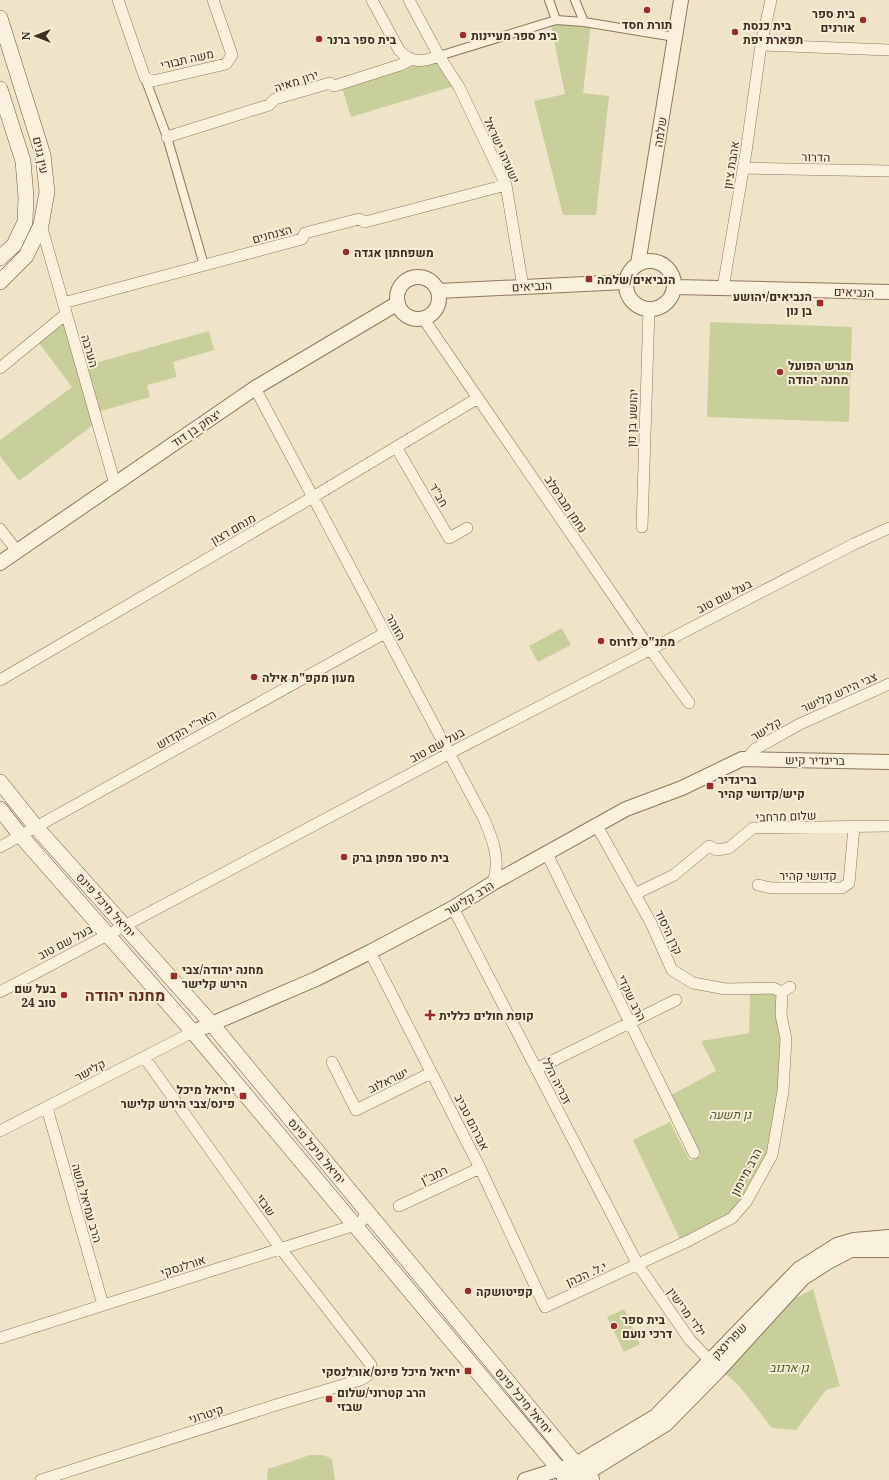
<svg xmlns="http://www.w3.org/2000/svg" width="889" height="1480" font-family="'Noto Serif',Heebo,serif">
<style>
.green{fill:#c9cf9b}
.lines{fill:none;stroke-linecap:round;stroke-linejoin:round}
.pedestrian-casing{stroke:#8d765c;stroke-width:10}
.minor-casing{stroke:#8d765c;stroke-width:12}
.tertiary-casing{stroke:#8d765c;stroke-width:16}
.secondary-casing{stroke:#6f573f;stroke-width:16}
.pedestrian{stroke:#faf1dc;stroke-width:8}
.minor{stroke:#faf1dc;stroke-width:11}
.tertiary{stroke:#faf1dc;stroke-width:14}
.secondary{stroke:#faf1dc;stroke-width:15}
.poi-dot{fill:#9e2a2b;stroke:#f7eed8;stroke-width:1.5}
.labels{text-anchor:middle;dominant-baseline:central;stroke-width:4;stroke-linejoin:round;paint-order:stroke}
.poi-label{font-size:12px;font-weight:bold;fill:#3d2e20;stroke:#f7eed8;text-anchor:start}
.street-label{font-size:12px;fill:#3d2e20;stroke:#f7eed8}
.park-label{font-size:12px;font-style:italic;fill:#4d5a26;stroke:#f7eed8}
.district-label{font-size:16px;font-weight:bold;fill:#6b2e1e;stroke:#f7eed8}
</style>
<rect width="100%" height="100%" fill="#f0e4c8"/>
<path class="green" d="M 550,21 L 591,23 L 583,93 L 609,96 L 596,215 L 563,215 L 534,101 L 565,94 Z
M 439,56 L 457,85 L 351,117 L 343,91 L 334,86 Z
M 66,314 L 81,367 L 209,331 L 214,350 L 173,362 L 177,377 L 147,385 L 150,397 L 94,413 L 97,422 L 19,481 L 0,456 L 0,440 L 72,387 L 36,339 Z
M 710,322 L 852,327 L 849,422 L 707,417 Z
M 562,628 L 571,645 L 538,662 L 529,646 Z
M 772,992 L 778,994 L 782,1039 L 780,1089 L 768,1154 L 743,1200 L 730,1213 L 680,1239 L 633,1140 L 670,1122 L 690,1161 L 701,1156 L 671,1095 L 716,1071 L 701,1041 L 749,1033 L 750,993 Z
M 813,1289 L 840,1386 L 826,1390 L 796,1430 L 772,1428 L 740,1387 L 725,1373 L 794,1299 Z
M 624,1309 L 640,1344 L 624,1352 L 607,1317 Z
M 310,1455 L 323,1455 L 332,1459 L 335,1480 L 267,1480 L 268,1469 Z"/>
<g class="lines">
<defs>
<path id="pedestrian" d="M 549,0 L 556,20
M 575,0 L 584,22
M 439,56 L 556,20 L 584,22 L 675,37
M 145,78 L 167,137 L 204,265"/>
<path id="minor" d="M 118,0 L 145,78 L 153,81 L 226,64 L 232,55 L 213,0
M 372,0 L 399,50 C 412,64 422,62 439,56 L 409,0
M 761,45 L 889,50
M 439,56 L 459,87 L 506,185 L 523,287
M 167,137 L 269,105 L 275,99 L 330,83 L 334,86 L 400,65 L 410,60
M 743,168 L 889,171
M 41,225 L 115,484
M 723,288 L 746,152 L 761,45 L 771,0
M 63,303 L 302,239 L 305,233 L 359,219 L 365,222 L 506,185
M 423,318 L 650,649 L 689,703
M 0,368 L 66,314
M 255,388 L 484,819 C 493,840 501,860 493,883
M 396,447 L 449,538 L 467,528
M 642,527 L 649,310
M 0,529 L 17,551
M 0,680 L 313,497 L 478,398
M 747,759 L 755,749 L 800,724 L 889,684
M 597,826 L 651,923 L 672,970 L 693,983 L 726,989 L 773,988 L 782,992
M 0,847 L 385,633
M 547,854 L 694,1153
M 758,885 L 771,888 L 842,888 L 849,883 L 854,827
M 635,894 L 674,875 L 709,846 L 717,850 L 729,848 L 753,828 L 889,826
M 453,908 L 638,1265 L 690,1340 L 715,1366
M 370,952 L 480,1168 L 545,1307 L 688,1241 L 732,1218 L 746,1202 L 772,1155 L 783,1091 L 786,1039 L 781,1015 L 782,992 L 790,987
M 0,992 L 448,754 L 854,544 L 889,528
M 332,1062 L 356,1110 L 431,1073
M 536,1069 L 676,1000
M 47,1108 L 103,1305
M 0,1131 L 193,1032
M 399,1206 L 480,1168
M 0,1338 L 355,1225 L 362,1221 L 367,1211
M 41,1480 L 279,1404 L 360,1380 C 368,1376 372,1374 371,1365 L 281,1249 L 144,1057"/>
<path id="tertiary" d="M626 285a24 24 0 1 1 48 0a24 24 0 1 1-48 0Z
M 638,264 L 681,0
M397 298a21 21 0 1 1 42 0a21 21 0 1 1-42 0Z
M 675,287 L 889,292
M 438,291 L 626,282
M 0,563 L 255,388 L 398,303
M 193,1032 L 316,979 L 370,952 L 453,908 L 493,883 L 626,809 L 682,788 L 742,759 L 889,762
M 525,1480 L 576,1464 L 656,1416 L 799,1269 L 837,1245 L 854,1240 L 889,1237
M 564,1480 L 587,1473 L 666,1424 L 719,1370 L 803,1278 L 828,1262 L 851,1250 L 889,1250"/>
<path id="secondary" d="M 0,18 L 43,155 L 47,192 L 41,225 L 26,256 L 0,282
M 0,89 L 23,161 L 26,197 L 25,222 L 14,245 L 0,258
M 0,782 L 36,827 L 211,1023 L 576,1464 L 592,1480
M 0,809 L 21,836 L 193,1032 L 568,1480"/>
</defs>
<use href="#pedestrian" class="pedestrian-casing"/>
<use href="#minor" class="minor-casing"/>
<use href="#tertiary" class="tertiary-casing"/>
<use href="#secondary" class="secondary-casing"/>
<use href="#pedestrian" class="pedestrian"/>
<use href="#minor" class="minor"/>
<use href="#tertiary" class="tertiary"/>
<use href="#secondary" class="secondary"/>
</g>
<g class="poi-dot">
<circle cx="647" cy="10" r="4"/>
<circle cx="863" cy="20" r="4"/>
<circle cx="735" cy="32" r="4"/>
<circle cx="463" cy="35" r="4"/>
<circle cx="319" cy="39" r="4"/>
<circle cx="346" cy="252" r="4"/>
<rect x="585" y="275" width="8" height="8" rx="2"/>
<rect x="816" y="299" width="8" height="8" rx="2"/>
<circle cx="780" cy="372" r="4"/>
<circle cx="601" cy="641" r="4"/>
<circle cx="254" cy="677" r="4"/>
<rect x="706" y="782" width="8" height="8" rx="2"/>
<circle cx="344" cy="857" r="4"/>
<rect x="170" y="972" width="8" height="8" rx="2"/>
<circle cx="64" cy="995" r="4"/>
<path d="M428 1009h4v4h4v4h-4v4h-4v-4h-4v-4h4z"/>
<rect x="239" y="1092" width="8" height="8" rx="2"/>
<circle cx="468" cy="1291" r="4"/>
<circle cx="614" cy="1326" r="4"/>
<rect x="464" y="1367" width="8" height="8" rx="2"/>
<rect x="325" y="1395" width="8" height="8" rx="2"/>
</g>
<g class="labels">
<g class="poi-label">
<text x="855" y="13" text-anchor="end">בית ספר<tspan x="855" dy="14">אורנים</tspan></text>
<text x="647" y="24" text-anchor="middle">תורת חסד</text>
<text x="743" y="25">בית כנסת<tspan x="743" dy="14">תפארת יפת</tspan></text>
<text x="471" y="35">בית ספר מעיינות</text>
<text x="327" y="39">בית ספר ברנר</text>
<text x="354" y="252">משפחתון אגדה</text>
<text x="597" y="279">הנביאים/שלמה</text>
<text x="812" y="296" text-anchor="end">הנביאים/יהושע<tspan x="812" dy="14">בן נון</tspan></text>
<text x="788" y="365">מגרש הפועל<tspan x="788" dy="14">מחנה יהודה</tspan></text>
<text x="609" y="641">מתנ"ס לזרוס</text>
<text x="262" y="677">מעון מקפ"ת אילה</text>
<text x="718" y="779">בריגדיר<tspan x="718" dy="14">קיש/קדושי קהיר</tspan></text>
<text x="352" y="857">בית ספר מפתן ברק</text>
<text x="182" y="969">מחנה יהודה/צבי<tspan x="182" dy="14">הירש קלישר</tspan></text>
<text x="56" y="988" text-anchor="end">בעל שם<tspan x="56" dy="14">טוב 24</tspan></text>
<text x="439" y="1015">קופת חולים כללית</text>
<text x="235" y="1089" text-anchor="end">יחיאל מיכל<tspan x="235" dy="14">פינס/צבי הירש קלישר</tspan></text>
<text x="476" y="1291">קפיטושקה</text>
<text x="622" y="1319">בית ספר<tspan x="622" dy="14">דרכי נועם</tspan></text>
<text x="460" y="1371" text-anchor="end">יחיאל מיכל פינס/אורלנסקי</text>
<text x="337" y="1392">הרב קטרוני/שלום<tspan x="337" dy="14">שבזי</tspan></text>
</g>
<g class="street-label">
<text transform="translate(187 59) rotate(-13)">משה תבורי</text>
<text transform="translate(296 81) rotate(-18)">ירון מאיה</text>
<text transform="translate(660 132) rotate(-81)">שלמה</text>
<text transform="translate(502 150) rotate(66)">ישעיהו ישראל</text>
<text transform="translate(41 155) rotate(78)">עין גנים</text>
<text transform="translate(816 157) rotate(1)">הדרור</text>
<text transform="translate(731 165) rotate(-81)">אהבת ציון</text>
<text transform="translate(272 234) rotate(-15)">הצנחנים</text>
<text transform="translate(532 286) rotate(-3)">הנביאים</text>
<text transform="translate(854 292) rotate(2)">הנביאים</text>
<text transform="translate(90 351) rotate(74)">הערבה</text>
<text transform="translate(632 418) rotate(-88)">יהושע בן נון</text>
<text transform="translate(196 428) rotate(-34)">יצחק בן דוד</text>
<text transform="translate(439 495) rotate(60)">חב"ד</text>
<text transform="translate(566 504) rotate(56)">נחמן מברסלב</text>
<text transform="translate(233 529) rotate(-30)">מנחם רצון</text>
<text transform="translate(724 596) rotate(-27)">בעל שם טוב</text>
<text transform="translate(396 627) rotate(62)">הזוהר</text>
<text transform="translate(839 692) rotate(-24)">צבי הירש קלישר</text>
<text transform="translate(186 729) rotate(-29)">האר"י הקדוש</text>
<text transform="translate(766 729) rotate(-31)">קלישר</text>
<text transform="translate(437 745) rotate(-28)">בעל שם טוב</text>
<text transform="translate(815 760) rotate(1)">בריגדיר קיש</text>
<text transform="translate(786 816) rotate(-2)">שלום מרחבי</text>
<text x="808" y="875">קדושי קהיר</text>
<text transform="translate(469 898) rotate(-31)">הרב קלישר</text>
<text transform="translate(106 905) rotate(48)">יחיאל מיכל פינס</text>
<text transform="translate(669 932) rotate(65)">קרן היסוד</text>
<text transform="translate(65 942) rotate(-28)">בעל שם טוב</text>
<text transform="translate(632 998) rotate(64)">הרב שקדי</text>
<text transform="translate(90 1070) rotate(-28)">קלישר</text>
<text transform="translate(388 1080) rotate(-26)">ישראלוב</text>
<text transform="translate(557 1081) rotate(63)">זכריה הלל</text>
<text transform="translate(472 1122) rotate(63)">אברהם טביב</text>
<text transform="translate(317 1151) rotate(50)">יחיאל מיכל פינס</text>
<text transform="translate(746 1172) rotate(-62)">הרב מיימון</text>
<text transform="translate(434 1175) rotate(-25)">רמב"ן</text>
<text transform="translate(87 1203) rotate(74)">הרב עמיאל משה</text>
<text transform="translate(266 1205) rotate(54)">שבזי</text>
<text transform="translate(183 1266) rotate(-18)">אורלנסקי</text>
<text transform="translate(586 1274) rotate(-24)">י.ל. הכהן</text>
<text transform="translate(687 1312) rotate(54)">ילדי מרישין</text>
<text transform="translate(729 1341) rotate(-46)">שפרינצק</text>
<text transform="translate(524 1401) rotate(50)">יחיאל מיכל פינס</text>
<text transform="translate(206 1414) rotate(-18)">קיטרוני</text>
</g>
<g class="park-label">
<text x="730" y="1114">גן תשעה</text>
<text x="789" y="1367">גן ארגוב</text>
</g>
<g class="district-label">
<text x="125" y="995">מחנה יהודה</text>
</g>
</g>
<g transform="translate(36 36) rotate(270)" stroke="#f7eed8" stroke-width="3" paint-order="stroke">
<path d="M0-3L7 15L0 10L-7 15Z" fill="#3d2e20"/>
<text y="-6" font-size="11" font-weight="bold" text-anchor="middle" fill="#3d2e20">N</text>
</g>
</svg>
